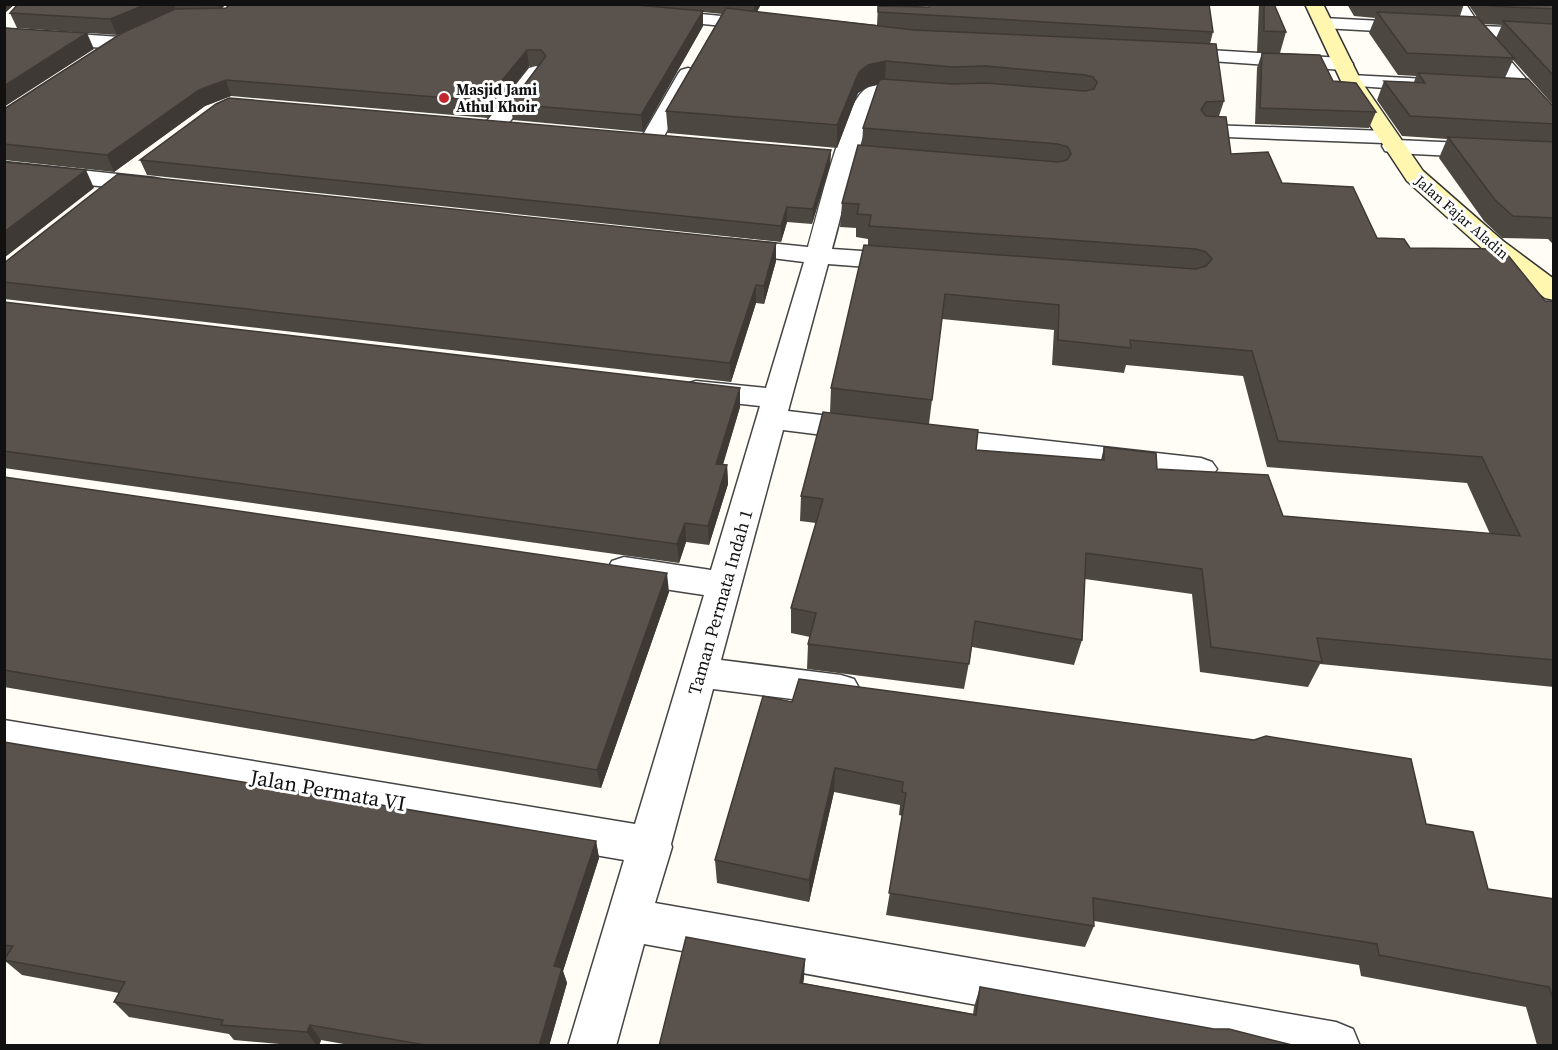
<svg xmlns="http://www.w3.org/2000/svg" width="1558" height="1050" font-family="'Source Serif 4',serif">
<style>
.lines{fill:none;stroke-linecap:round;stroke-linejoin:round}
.street-casing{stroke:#444;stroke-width:3}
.secondary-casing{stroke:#333;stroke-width:3}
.street{fill:#fff;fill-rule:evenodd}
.secondary{fill:#fff6b0;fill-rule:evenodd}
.wall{fill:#4d4742;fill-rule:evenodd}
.shaded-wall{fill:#3f3936}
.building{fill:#5a524d;stroke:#3f3936;stroke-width:1.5}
.poi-dot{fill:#c4262e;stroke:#fff;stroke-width:2}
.labels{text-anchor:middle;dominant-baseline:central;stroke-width:6;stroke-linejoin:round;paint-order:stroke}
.far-poi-label{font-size:15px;font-weight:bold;fill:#111;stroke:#fff;text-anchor:start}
.far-street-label{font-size:15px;fill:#111;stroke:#fff}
.street-label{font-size:18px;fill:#111;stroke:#fff}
.near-street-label{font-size:21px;fill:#111;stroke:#fff}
</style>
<rect width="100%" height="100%" fill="#fffdf5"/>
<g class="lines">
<defs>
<path id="street" d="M 1448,4 L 1466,4 L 1480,26 L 1554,29 L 1554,41 L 1490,37 L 1552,109 L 1552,117 L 1545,119 L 1538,117 L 1469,36 L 1323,28 L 1317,27 L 1314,23 L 1317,19 L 1323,18 L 1461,25 Z
M 659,10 L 763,20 L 769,21 L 772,25 L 769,29 L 763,30 L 653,19 L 650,15 L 653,11 Z
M 4,29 L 120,37 L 127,39 L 129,43 L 127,47 L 120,49 L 4,41 Z
M 1174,48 L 1343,58 L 1350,60 L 1353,64 L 1350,68 L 1343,70 L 1167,58 L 1164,54 L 1167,50 Z
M 536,66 L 543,68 L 546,72 L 503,131 L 495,132 L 487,131 L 484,126 L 487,121 L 529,68 Z
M 688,68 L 695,70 L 698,74 L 662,140 L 659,145 L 651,147 L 643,145 L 640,140 L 678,74 L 681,70 Z
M 1351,75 L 1427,79 L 1434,81 L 1437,85 L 1434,89 L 1427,91 L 1344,85 L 1341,81 L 1344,77 Z
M 884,84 L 927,90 L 930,94 L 927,98 C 913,102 896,92 881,97 C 868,102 838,229 832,249 L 907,254 L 916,257 L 920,262 L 916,267 L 907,270 L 828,264 L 788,411 L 863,420 L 874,423 L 878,430 L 874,437 L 863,440 L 783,430 L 721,660 L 841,675 L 854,679 L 860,690 L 854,701 L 841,705 L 713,689 L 671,844 L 672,847 L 655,903 L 1336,1022 L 1353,1029 L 1360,1046 L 1201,1046 L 644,944 L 616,1046 L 568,1046 L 624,860 L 4,753 L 4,720 L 635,824 L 704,595 L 624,583 L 612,579 L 607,570 L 612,561 L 624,557 L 711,570 L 760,406 L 696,399 L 686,396 L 681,390 L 686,384 L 696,381 L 766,388 L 804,262 L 731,253 L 722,251 L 719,246 L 722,241 L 731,239 L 808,247 C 818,213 841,114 862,92 C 867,86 877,85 884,84 Z
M 1208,125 L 1387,131 L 1395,132 L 1398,137 L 1396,140 L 1554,147 L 1554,161 L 1393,153 L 1385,151 L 1382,146 L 1384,143 L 1200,136 L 1197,131 L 1200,126 Z
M 4,162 L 155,178 L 163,180 L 167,185 L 163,190 L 155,192 L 4,176 Z
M 932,428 L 1201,458 L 1212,462 L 1217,469 L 1212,476 L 1201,480 L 921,445 L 917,438 L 921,431 Z"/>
<path id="secondary" d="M 1305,4 L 1323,4 L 1361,81 L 1423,171 L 1503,241 L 1554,279 L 1554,300 L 1545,298 L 1485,251 L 1407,181 L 1341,81 Z"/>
</defs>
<use href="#street" class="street-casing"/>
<use href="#secondary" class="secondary-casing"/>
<use href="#street" class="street"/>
<use href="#secondary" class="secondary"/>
</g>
<path class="wall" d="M 18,4 L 226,4 L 222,8 L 627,4 L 761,4 L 757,12 L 877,25 L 878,6 L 1213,32 L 1210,44 L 1224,101 L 1219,116 L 1231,154 L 1377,238 L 1410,248 L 1545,301 L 1554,301 L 1554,687 L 1320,664 L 1308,687 L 1200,672 L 1192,594 L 1085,579 L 1082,640 L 1074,665 L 972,647 L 964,689 L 807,669 L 808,644 L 810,637 L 791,633 L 791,608 L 816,523 L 800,521 L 801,496 L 830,412 L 831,388 L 868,245 L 868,239 L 856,237 L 856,228 L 840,227 L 842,203 L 862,145 L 863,128 L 878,84 L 867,87 L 858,93 L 837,148 L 668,133 L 666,111 L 722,14 L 703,12 L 703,26 L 643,132 L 513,120 L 510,104 L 539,66 L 529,66 L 488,118 L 231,96 L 205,106 L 114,172 L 4,160 L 4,109 L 144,23 L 117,35 L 17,28 L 10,13 ZM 942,319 L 1054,330 L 1052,365 L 1124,373 L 1126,365 L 1243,376 L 1267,467 L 1467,483 L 1490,534 L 1283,516 L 1157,469 L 1104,447 L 1101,460 L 976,450 L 929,424 Z
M 1259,4 L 1274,4 L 1286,32 L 1280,53 L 1333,81 L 1376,112 L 1369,128 L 1255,124 L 1257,68 L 1262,53 L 1257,53 Z
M 1347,4 L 1464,4 L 1460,16 L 1477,17 L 1468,4 L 1554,4 L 1554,106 L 1513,60 L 1505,78 L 1554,107 L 1554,245 L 1548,239 L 1502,238 L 1484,221 L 1439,158 L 1447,139 L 1402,136 L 1377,100 L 1384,81 L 1414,82 L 1416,76 L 1398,75 L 1369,33 L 1375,18 L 1354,16 ZM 1483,24 L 1502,25 L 1496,38 Z
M 831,150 L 830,165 L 812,224 L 787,222 L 781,242 L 147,175 L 140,160 Z
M 776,243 L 776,261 L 764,304 L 756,303 L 731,382 L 4,299 L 4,263 Z
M 4,302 L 740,407 L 723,465 L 727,465 L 728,484 L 709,545 L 686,542 L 679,563 L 4,468 Z
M 4,477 L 669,592 L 601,788 L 4,687 Z
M 763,696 L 1426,824 L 1488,889 L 1554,899 L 1554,1046 L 1537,1045 L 1526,1007 L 1361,976 L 1359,965 L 1094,921 L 1094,926 L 1085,947 L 886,915 L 903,816 L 899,815 L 900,805 L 834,792 L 809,902 L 717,883 L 715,860 Z
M 4,742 L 596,841 L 599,858 L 563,971 L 567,983 L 549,1046 L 355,1046 L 321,1040 L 319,1046 L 302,1046 L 234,1040 L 229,1034 L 129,1017 L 114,1002 L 119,993 L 22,975 L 4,960 Z
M 805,959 L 803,983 L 973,1014 L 974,1007 L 980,987 L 1296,1046 L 659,1046 Z"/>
<path class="shaded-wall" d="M 4,4 L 15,4 L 4,14 Z
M 147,4 L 174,4 L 176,10 L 117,35 L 110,19 Z
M 218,4 L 226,4 L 220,10 Z
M 754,4 L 761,4 L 754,17 Z
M 703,11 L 703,26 L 643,132 L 641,115 Z
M 87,33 L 94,49 L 4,107 L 4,86 Z
M 527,50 L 529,66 L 488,118 L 485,101 Z
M 886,61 L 885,83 L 867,87 L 858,93 L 837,148 L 837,125 L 859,72 L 868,65 Z
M 226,80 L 231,96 L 205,106 L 114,172 L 107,155 L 199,90 Z
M 831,150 L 830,165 L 812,224 L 813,209 Z
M 86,170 L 94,188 L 4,258 L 4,232 Z
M 787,207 L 787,222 L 781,242 L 781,226 Z
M 776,243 L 776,261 L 764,304 L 764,286 Z
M 756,285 L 756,303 L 731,382 L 730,363 Z
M 740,388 L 740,407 L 717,483 L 716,464 Z
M 727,465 L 728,484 L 709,545 L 708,526 Z
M 685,523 L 686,542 L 679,563 L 677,544 Z
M 667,573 L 669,592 L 601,788 L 597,770 Z
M 835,768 L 834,792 L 809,902 L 809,880 Z
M 596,841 L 599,858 L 563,971 L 567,983 L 549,1046 L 539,1046 L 554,966 Z
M 805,959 L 804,979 L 800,1002 L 800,983 Z
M 310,1025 L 321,1040 L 319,1046 L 317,1046 L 307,1032 Z"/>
<path class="building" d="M 18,4 L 147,4 L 110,19 L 10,13 Z
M 230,4 L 625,4 L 703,11 L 641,115 L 510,104 L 546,56 L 541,50 L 527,50 L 485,101 L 226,80 L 199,90 L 107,155 L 4,144 L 4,109 L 122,33 L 175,9 L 226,8 Z
M 930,4 L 1209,4 L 1213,32 L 878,12 L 878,6 L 929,7 Z
M 1264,4 L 1274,4 L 1286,32 L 1264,31 Z
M 1488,4 L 1554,4 L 1554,9 L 1489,6 Z
M 726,8 L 914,30 L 1216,44 L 1224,101 L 1206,102 L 1201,110 L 1206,116 L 1226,117 L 1231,154 L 1268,152 L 1282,183 L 1353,187 L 1377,238 L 1404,239 L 1410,248 L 1503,249 L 1545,301 L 1554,301 L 1554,660 L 1317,638 L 1322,662 L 1211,647 L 1202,569 L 1086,553 L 1082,640 L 975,621 L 969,664 L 808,644 L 816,613 L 791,608 L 823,499 L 801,496 L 823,412 L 978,430 L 976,450 L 1104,460 L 1104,447 L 1156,453 L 1157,469 L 1268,475 L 1283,516 L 1520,536 L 1482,457 L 1278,441 L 1252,351 L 1130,340 L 1131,348 L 1058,340 L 1059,305 L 945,294 L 932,400 L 831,388 L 864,245 L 1196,269 L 1206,266 L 1212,259 L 1206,252 L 1196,249 L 869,226 L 871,215 L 857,214 L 859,204 L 842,203 L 858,145 L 1058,162 L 1067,160 L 1071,154 L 1068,147 L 1058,144 L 863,128 L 879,81 L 882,79 L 952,84 L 986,83 L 1085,91 L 1094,89 L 1097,82 L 1093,77 L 1085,75 L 986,66 L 952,67 L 886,61 L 868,65 L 859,72 L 837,125 L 666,111 Z
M 1377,12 L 1477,17 L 1514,58 L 1407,53 Z
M 1503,21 L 1554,24 L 1554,76 Z
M 4,28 L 87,33 L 4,86 Z
M 1262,53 L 1320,55 L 1333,81 L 1356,83 L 1376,112 L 1260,108 Z
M 1418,73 L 1528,79 L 1554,107 L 1554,124 L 1410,116 L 1384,81 L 1425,83 Z
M 229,98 L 831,150 L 813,209 L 787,207 L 781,226 L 140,160 L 216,104 Z
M 1448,137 L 1554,142 L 1554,218 L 1513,216 L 1495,200 Z
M 4,162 L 86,170 L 4,232 Z
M 118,174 L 776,243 L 764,286 L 756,285 L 730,363 L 4,282 L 4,263 Z
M 4,302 L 740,388 L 716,464 L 727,465 L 708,526 L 685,523 L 677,544 L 4,451 Z
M 4,477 L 667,573 L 597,770 L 4,670 Z
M 799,679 L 1254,740 L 1266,736 L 1411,759 L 1426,824 L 1473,832 L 1488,889 L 1554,899 L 1554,1001 L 1549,987 L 1379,955 L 1377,944 L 1093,898 L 1094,926 L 889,893 L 906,793 L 902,792 L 903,782 L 835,768 L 809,880 L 715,860 L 763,696 L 792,702 Z
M 4,742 L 596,841 L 554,966 L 562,968 L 539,1046 L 431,1046 L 310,1025 L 307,1032 L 221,1025 L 223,1020 L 114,1002 L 125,982 L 4,960 L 13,946 L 4,945 Z
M 686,937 L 805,959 L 800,983 L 976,1015 L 980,987 L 1214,1029 L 1229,1029 L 1296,1046 L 659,1046 Z"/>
<circle class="poi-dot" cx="444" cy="98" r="6"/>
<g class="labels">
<g class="far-poi-label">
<text x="456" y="89">Masjid Jami<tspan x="456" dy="17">Athul Khoir</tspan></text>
</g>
<g class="far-street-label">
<text transform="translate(1462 217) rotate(41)">Jalan Fajar Aladin</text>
</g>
<g class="street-label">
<text transform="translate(720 602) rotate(-74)">Taman Permata Indah 1</text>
</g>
<g class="near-street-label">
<text transform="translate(328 790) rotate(10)">Jalan Permata VI</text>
</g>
</g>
<rect width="1558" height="1050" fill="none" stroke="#111111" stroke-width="12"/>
</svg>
